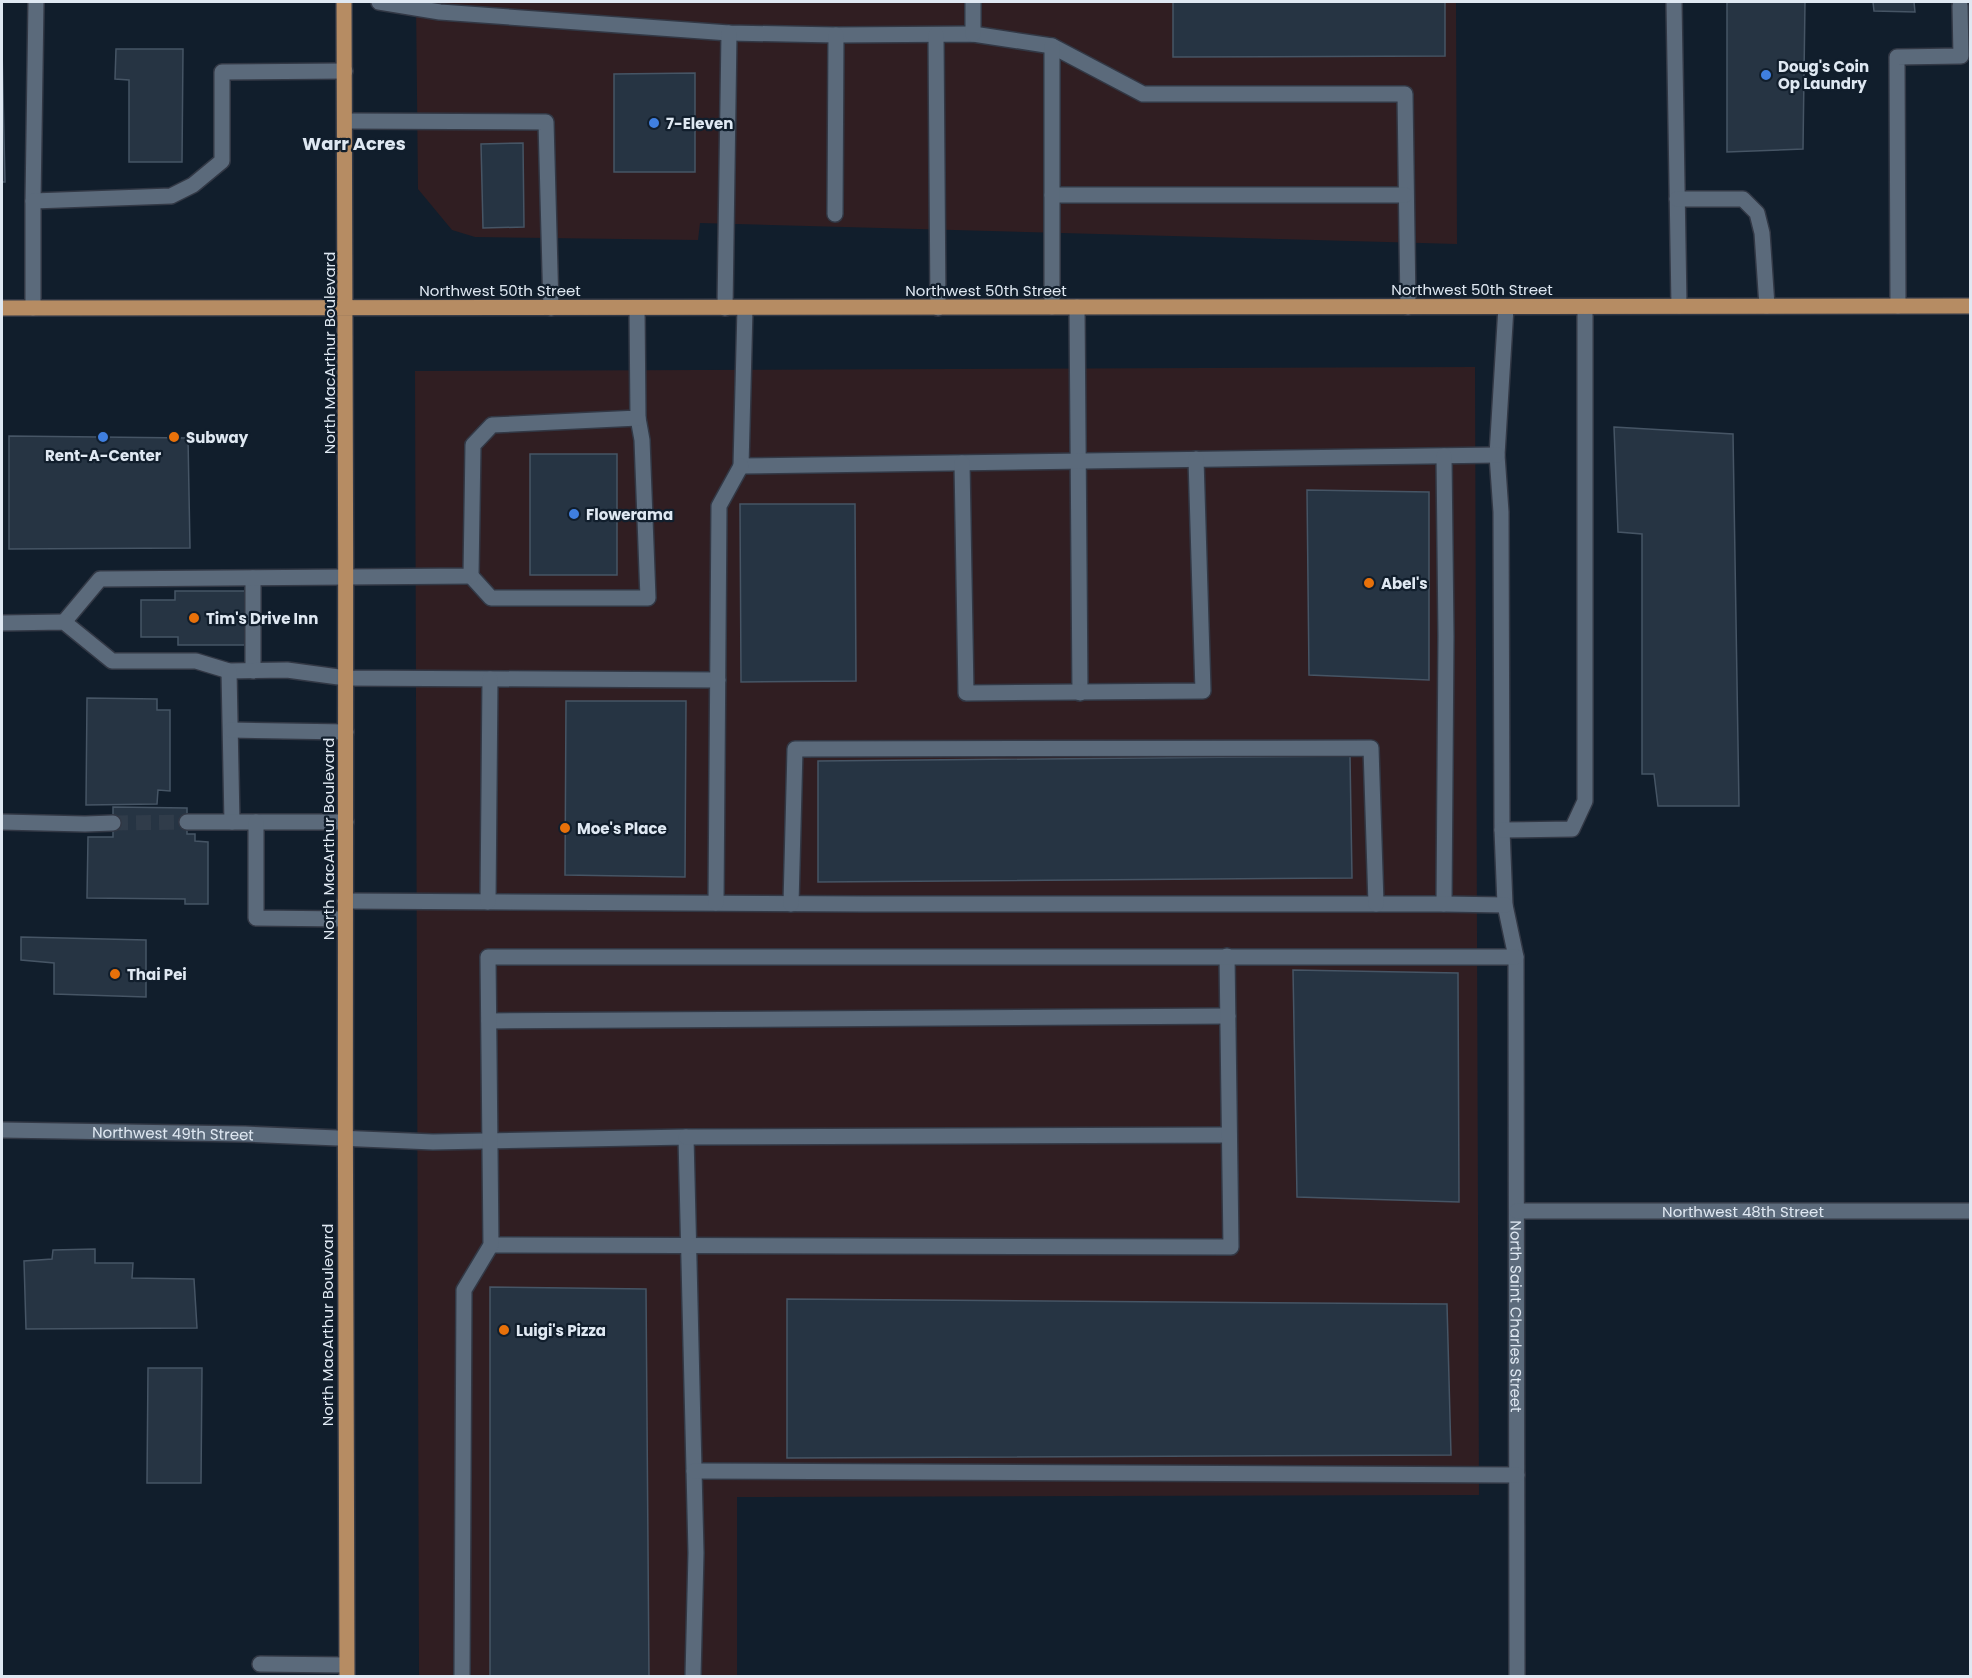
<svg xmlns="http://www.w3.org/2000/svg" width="1972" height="1678" font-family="Poppins,sans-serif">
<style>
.commercial{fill:#301e22}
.building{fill:#263443;stroke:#465565;stroke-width:1.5}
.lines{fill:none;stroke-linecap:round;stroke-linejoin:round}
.minor-tunnel{stroke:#303c4a;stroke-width:15;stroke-dasharray:15 8;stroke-linecap:butt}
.minor-casing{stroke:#323845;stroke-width:18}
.major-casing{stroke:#323845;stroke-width:18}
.minor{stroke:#5b6a7b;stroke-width:15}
.major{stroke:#b68c63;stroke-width:15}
.shop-dot{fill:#3f7fe0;stroke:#111e2c;stroke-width:2}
.food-dot{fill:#e8710a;stroke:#111e2c;stroke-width:2}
.labels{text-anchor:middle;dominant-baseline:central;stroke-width:4.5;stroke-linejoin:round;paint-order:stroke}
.poi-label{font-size:15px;font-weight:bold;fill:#dfe8f2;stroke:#111e2c;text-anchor:start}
.street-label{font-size:15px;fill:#dfe8f2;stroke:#111e2c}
.quarter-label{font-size:18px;font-weight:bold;fill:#dfe8f2;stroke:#111e2c}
</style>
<rect width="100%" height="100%" fill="#111e2c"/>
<path class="commercial" d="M 416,2 L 1456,2 L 1457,244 L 700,223 L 698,240 L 475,237 L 452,230 L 418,189 Z
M 1475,367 L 1479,1495 L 737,1497 L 737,1676 L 419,1676 L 415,371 Z"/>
<path class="building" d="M 1173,2 L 1445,2 L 1445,56 L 1173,57 Z
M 1727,2 L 1805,2 L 1803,149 L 1727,152 Z
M 1873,2 L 1914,2 L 1915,12 L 1874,11 Z
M 2,48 L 5,182 L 2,182 Z
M 116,49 L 183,49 L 182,162 L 129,162 L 129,80 L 115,79 Z
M 695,73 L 695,172 L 614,172 L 614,74 Z
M 523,143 L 524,227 L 483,228 L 481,144 Z
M 1614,427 L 1733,434 L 1739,806 L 1658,806 L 1654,774 L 1642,774 L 1642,534 L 1618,532 Z
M 9,436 L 188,438 L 190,548 L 9,549 Z
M 530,454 L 617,454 L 617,575 L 530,575 Z
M 1307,490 L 1429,492 L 1429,680 L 1309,675 Z
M 740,504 L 855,504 L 856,681 L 741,682 Z
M 175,591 L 246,591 L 246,645 L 178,645 L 178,637 L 141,637 L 141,600 L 175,600 Z
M 87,698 L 157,699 L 157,710 L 170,710 L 170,791 L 158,790 L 157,804 L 86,805 Z
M 566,701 L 686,701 L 685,877 L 565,875 Z
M 1350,756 L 1352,878 L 818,882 L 818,761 Z
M 113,807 L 187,808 L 187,834 L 195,834 L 195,841 L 208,842 L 208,904 L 185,904 L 185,899 L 87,898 L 88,837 L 113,837 Z
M 21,937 L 146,940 L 146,997 L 54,994 L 54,963 L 21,960 Z
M 1293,970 L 1458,973 L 1459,1202 L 1297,1197 Z
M 95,1249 L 95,1263 L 133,1263 L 132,1278 L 194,1279 L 197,1328 L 26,1329 L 24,1261 L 52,1259 L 53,1250 Z
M 490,1287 L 646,1289 L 649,1676 L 490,1676 Z
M 787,1299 L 1447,1304 L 1451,1455 L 787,1458 Z
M 148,1368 L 202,1368 L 201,1483 L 147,1483 Z"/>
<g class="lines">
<path class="minor-tunnel" d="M 113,823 L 187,822"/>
<defs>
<g id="minor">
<path d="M 379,2 L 440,12 L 729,33 L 836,35 L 973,34 L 1052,46 L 1143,94 L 1405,94 L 1408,307"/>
<path d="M 973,2 L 973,34"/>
<path d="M 1674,2 L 1679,306"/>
<path d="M 936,35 L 938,308"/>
<path d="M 345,121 L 546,122 L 551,308"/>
<path d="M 1052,195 L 1405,195"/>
<path d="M 1677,199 L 1743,199 L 1757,213 L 1762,233 L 1767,306"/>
<path d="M 33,201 L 36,2"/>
<path d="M 835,214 L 836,35"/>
<path d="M 1898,306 L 1897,57 L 1961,56 L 1960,6"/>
<path d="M 1052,307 L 1052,46"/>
<path d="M 1077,307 L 1080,693"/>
<path id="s1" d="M 1506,307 L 1497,455 L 1501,512 L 1502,830 L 1505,905 L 1516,957 L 1517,1676"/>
<path d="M 33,308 L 33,201 L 171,196 L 193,185 L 222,161 L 222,72 L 345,71"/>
<path d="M 725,308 L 729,33"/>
<path d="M 745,308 L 741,466 L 1497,455"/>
<path d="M 1444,456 L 1446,636 L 1444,904"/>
<path d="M 962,463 L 966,693 L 1203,691 L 1196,459"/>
<path d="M 471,576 L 491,598 L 648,598 L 642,440 L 638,418"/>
<path d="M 253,578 L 253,671"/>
<path d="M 64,622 L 100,579 L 471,576 L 473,445 L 492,425 L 638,418 L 637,308"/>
<path d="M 2,623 L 64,622 L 112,661 L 196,661 L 229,671 L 287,670 L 346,678 L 718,680"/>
<path d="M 229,671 L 232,822"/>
<path d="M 231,730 L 346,732"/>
<path d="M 2,822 L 85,824 L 113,823"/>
<path d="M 187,822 L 346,822"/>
<path d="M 256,822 L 256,918 L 345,919"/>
<path d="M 1502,830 L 1572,829 L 1585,801 L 1585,307"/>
<path d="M 345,901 L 865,904 L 1444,904 L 1505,905"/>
<path d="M 488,902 L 490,679"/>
<path d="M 716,903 L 719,506 L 741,466"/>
<path d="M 791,904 L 795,749 L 1371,748 L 1376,904"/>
<path d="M 489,1021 L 1228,1016"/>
<path id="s2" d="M 2,1130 L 245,1134 L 433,1142 L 686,1137 L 696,1553 L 693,1676"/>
<path d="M 686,1137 L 1229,1135"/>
<path id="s3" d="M 1517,1211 L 1970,1211"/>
<path d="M 491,1245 L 1231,1247 L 1227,956"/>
<path d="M 694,1471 L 1517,1475"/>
<path d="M 260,1664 L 346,1665"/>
<path d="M 462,1676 L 464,1290 L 491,1245 L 488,957 L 1516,957"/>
</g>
<path id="major" d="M 344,2 C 348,560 343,1118 347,1676
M 2,308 L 1970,306"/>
</defs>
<use href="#minor" class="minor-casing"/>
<use href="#major" class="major-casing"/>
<use href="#minor" class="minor"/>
<use href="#major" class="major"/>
</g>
<g class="shop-dot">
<circle cx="1766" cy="75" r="6"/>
<circle cx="654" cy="123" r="6"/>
<circle cx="103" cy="437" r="6"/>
<circle cx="574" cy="514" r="6"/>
</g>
<g class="food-dot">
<circle cx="174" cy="437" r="6"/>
<circle cx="1369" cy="583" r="6"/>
<circle cx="194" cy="618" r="6"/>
<circle cx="565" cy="828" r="6"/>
<circle cx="115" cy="974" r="6"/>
<circle cx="504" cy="1330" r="6"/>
</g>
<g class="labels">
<g class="poi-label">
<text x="1778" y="66">Doug's Coin<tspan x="1778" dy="17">Op Laundry</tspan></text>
<text x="666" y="123">7-Eleven</text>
<text x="186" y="437">Subway</text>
<text x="103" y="455" text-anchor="middle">Rent-A-Center</text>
<text x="586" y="514">Flowerama</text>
<text x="1381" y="583">Abel's</text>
<text x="206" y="618">Tim's Drive Inn</text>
<text x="577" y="828">Moe's Place</text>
<text x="127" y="974">Thai Pei</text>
<text x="516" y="1330">Luigi's Pizza</text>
</g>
<g class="street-label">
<text x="1472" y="289">Northwest 50th Street</text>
<text x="500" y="290">Northwest 50th Street</text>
<text x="986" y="290">Northwest 50th Street</text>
<text transform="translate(329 353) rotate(-90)">North MacArthur Boulevard</text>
<text transform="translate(328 839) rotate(-90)">North MacArthur Boulevard</text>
<text stroke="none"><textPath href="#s2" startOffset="171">Northwest 49th Street</textPath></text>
<text stroke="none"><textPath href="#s3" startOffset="226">Northwest 48th Street</textPath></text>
<text stroke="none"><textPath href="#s1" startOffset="1011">North Saint Charles Street</textPath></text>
<text transform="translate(327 1325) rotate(-90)">North MacArthur Boulevard</text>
</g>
<g class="quarter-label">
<text x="354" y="143">Warr Acres</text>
</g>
</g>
<rect width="1972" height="1678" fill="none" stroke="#dfe8f2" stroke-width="6"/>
</svg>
